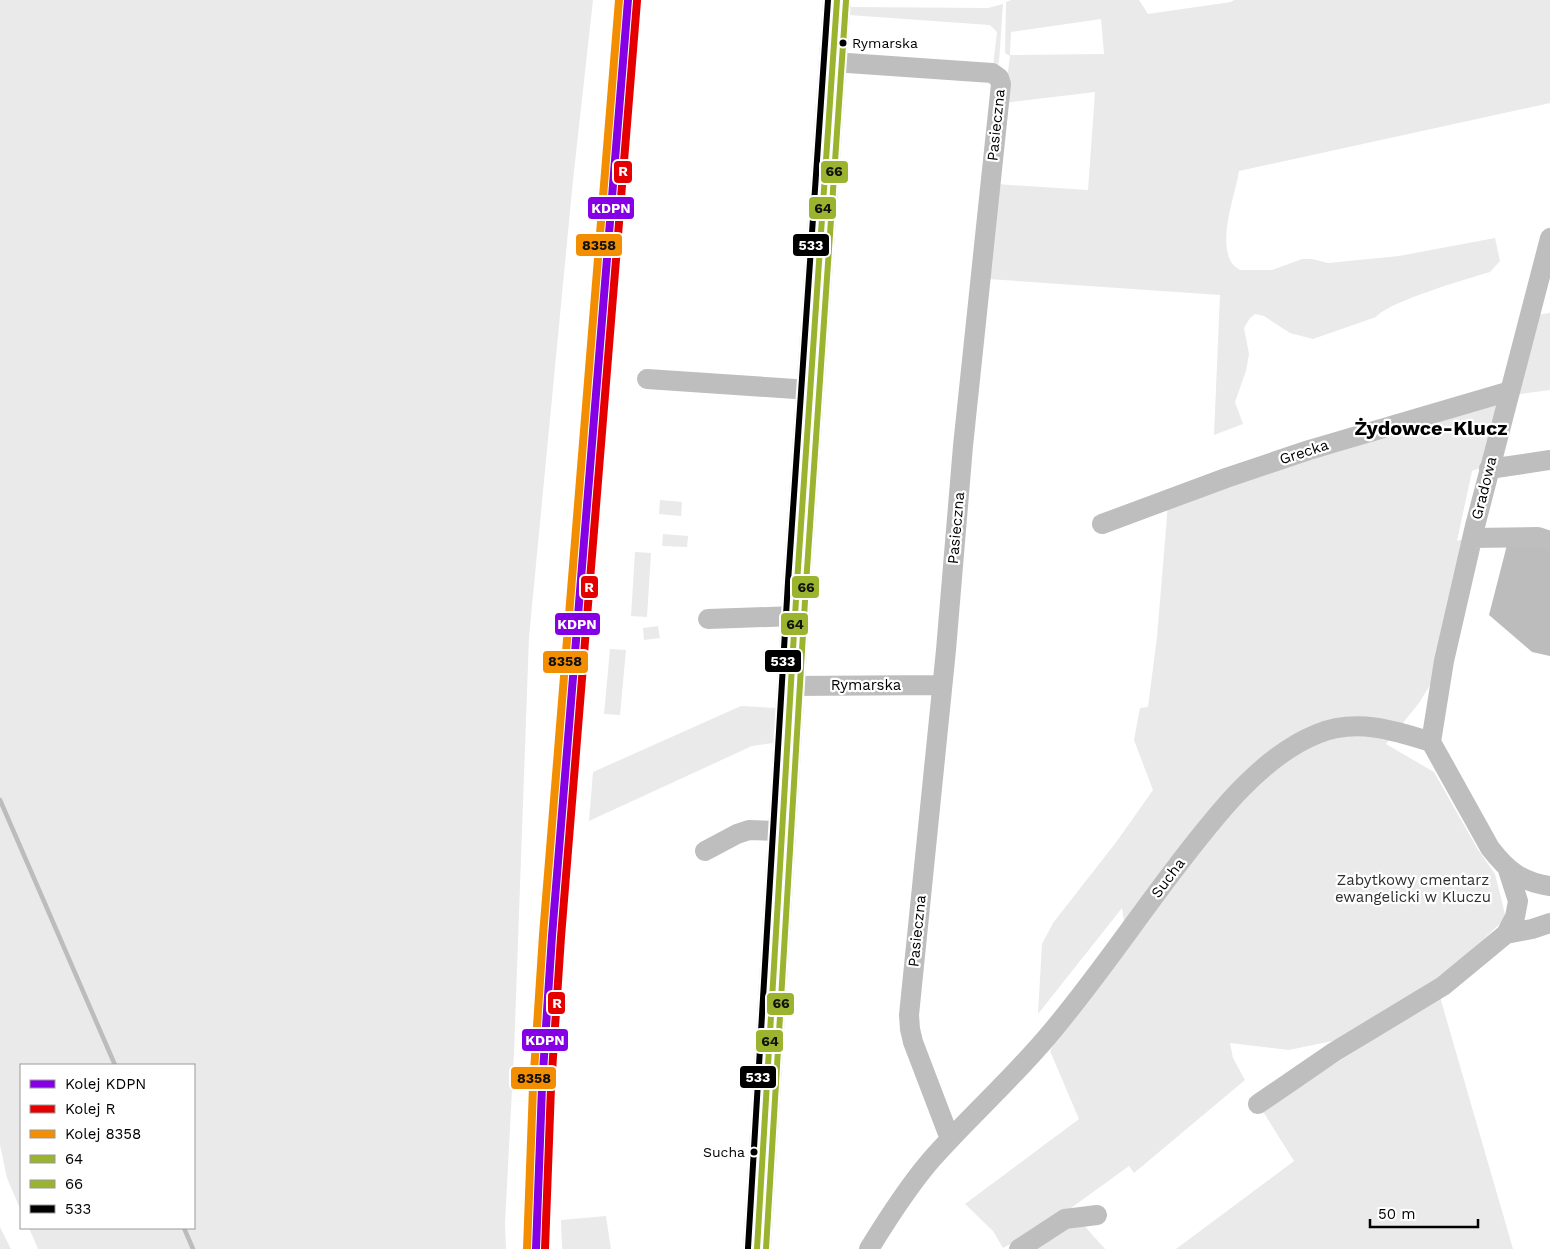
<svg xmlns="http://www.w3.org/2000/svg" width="1550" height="1249" font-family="'Work Sans',sans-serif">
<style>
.green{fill:#eaeaea;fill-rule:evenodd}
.water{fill:#bcbcbc}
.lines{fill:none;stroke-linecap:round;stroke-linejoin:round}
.stream{stroke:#bcbcbc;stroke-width:4.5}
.major-casing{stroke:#dbdbdb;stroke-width:28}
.minor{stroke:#bebebe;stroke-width:20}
.major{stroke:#bdbdbd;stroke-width:25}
.bus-1-casing{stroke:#fff;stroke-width:10}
.bus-2-casing{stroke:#fff;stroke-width:10}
.bus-3-casing{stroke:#fff;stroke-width:10}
.bus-1{stroke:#9ab42f;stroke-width:6}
.bus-2{stroke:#9ab42f;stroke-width:6}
.bus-3{stroke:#000;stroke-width:6}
.rail-1-casing{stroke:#fff;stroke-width:11}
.rail-2-casing{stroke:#fff;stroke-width:11}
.rail-3-casing{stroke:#fff;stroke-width:11}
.rail-1{stroke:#8500e5;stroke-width:8}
.rail-2{stroke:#e50000;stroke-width:8}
.rail-3{stroke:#f28e00;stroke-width:8}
.bus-dot{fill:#000;stroke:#fff;stroke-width:2}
.labels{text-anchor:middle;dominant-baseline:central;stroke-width:4.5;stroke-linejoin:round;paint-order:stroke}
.bus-label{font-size:14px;fill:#000;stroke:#fff;text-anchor:start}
.street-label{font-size:15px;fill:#000;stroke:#fff}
.park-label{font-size:15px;fill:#2f2f2f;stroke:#fff}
.district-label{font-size:20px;font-weight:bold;fill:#000;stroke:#fff}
.line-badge{stroke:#fff;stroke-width:2}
.badge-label{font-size:14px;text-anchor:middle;font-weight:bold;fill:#fff}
.pale-badge-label{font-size:14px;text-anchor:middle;font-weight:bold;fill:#111}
</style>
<rect width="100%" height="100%" fill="#fff"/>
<path class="green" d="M 0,0 L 593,0 L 573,180 L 529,637 L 514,1052 L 505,1223 L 506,1249 L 38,1249 L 29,1228 L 194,1228 L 194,1065 L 21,1065 L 21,1211 L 7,1178 L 0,1145 Z
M 1011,0 L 1139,0 L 1148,14 L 1231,2 L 1234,0 L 1550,0 L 1550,103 L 1239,171 C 1235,197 1218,237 1231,262 C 1233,265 1237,268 1240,270 L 1272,270 L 1302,259 L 1312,259 L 1328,263 L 1399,256 L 1495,238 L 1500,261 L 1490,272 C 1467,279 1390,301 1376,317 L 1313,339 L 1290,333 L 1264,316 L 1255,314 L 1250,318 L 1244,328 L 1249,354 L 1246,371 L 1235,402 L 1243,424 L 1214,435 L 1220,295 L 988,279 L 997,184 L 1088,190 L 1095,92 L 1004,103 L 1010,56 L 1005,53 L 1006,2 ZM 1101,19 L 1104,54 L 1010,55 L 1011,32 Z
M 1003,4 L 999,62 L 996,67 L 993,66 L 997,32 L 990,25 L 849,15 L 850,7 L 988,8 Z
M 1550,313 L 1550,390 L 1513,395 L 1535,315 Z
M 1503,398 L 1486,466 L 1472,471 L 1457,541 L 1470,537 L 1430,685 L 1419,703 L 1386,744 L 1434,772 L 1477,848 L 1495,874 L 1506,918 L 1436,984 L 1342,1039 L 1289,1050 L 1230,1043 L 1233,1058 L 1245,1080 L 1134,1173 L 1129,1166 L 1064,1213 L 1003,1248 L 993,1231 L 965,1204 L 1079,1119 L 1050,1051 L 1124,921 L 1122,908 L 1038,1014 L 1042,944 L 1053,923 L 1117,841 L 1153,790 L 1134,740 L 1140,708 L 1148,707 L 1157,637 L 1168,504 Z
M 660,500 L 682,502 L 681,516 L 659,514 Z
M 663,534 L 688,536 L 687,547 L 662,546 Z
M 635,552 L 651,553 L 647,617 L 631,616 Z
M 658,626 L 660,638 L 644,640 L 643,628 Z
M 610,649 L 626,650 L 620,715 L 604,714 Z
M 741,706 L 776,708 L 773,743 L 752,746 L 589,821 L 593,772 Z
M 1440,997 L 1513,1249 L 1176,1249 L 1294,1161 L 1262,1110 Z
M 606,1216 L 611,1249 L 562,1249 L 561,1220 Z
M 1081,1222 L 1105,1249 L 1029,1249 Z
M 0,1227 L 11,1249 L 0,1249 Z"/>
<path class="water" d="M 1507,545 L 1539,547 L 1550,550 L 1550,656 L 1532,652 L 1489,615 Z"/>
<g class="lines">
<path class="stream" d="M 0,800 L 115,1065
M 184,1228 L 193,1249"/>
<defs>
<path id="major" d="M 757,1249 L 797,583 L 837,0"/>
</defs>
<use href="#major" class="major-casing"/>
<path class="minor" d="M 833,62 L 992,73 L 999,78 L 1001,84 L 963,446 L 946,650 L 909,1015 L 910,1029 L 913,1042 L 950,1139
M 647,379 L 810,390
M 1489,469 L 1550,460
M 1102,524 L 1226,478 L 1309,450 L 1510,391
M 1472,538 L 1538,537 L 1550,541
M 708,619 L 795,616
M 790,686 L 941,685
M 1431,742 L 1444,661 L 1475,526 L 1550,238
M 705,851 L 737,834 L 749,830 L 782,831
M 1506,934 L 1532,929 L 1550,923
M 1258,1104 L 1334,1052 L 1443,986 L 1506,934 L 1515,917 L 1518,901 L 1508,870
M 869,1249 C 888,1218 907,1188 931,1160 C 969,1117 1011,1080 1048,1036 C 1094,982 1134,922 1177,866 C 1214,818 1260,757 1317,734 C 1355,718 1394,730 1431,742 L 1490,848 C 1507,870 1521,882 1550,886
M 1019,1249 L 1065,1219 L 1097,1215"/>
<use href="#major" class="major"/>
<defs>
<path id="bus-1" d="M 757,1249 L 797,583 L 837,0"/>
<path id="bus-2" d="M 766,1249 L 806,584 L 846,1"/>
<path id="bus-3" d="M 748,1248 L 788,582 L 828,0"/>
</defs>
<use href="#bus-1" class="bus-1-casing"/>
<use href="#bus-2" class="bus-2-casing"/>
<use href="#bus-3" class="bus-3-casing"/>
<use href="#bus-1" class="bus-1"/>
<use href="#bus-2" class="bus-2"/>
<use href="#bus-3" class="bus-3"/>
<defs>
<path id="rail-1" d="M 536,1249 L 542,1087 L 552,936 L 628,0"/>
<path id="rail-2" d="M 545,1249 L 551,1087 L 561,937 L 637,1"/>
<path id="rail-3" d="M 527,1249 L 533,1087 L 543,935 L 619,0"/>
</defs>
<use href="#rail-1" class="rail-1-casing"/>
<use href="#rail-2" class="rail-2-casing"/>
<use href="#rail-3" class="rail-3-casing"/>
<use href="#rail-1" class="rail-1"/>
<use href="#rail-2" class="rail-2"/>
<use href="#rail-3" class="rail-3"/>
</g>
<g class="bus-dot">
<circle cx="843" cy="43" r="4.5"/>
<circle cx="754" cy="1152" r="4.5"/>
</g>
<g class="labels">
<g class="bus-label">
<text x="852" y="43">Rymarska</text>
<text x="745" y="1152" text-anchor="end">Sucha</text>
</g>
<g class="street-label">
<text transform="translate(996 125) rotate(-84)">Pasieczna</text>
<text transform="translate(1304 452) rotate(-18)">Grecka</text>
<text transform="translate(1484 488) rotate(-76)">Gradowa</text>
<text transform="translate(956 528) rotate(-85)">Pasieczna</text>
<text x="866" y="685">Rymarska</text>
<text transform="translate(1168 878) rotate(-53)">Sucha</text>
<text transform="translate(917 931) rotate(-84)">Pasieczna</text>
</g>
<g class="park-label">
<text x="1413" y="880">Zabytkowy cmentarz<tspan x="1413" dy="17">ewangelicki w Kluczu</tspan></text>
</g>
<g class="district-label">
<text x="1431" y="428">Żydowce-Klucz</text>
</g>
</g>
<g class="line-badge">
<rect x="613" y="160" width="20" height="24" rx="5" fill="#e50000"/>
<rect x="820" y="160" width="29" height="24" rx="5" fill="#9ab42f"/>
<rect x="587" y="196" width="48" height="24" rx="5" fill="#8500e5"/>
<rect x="808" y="196" width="29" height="24" rx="5" fill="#9ab42f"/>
<rect x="792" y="233" width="38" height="24" rx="5" fill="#000"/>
<rect x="575" y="233" width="48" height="24" rx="5" fill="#f28e00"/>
<rect x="580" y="575" width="19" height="24" rx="5" fill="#e50000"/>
<rect x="791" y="575" width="29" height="24" rx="5" fill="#9ab42f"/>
<rect x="554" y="612" width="47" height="24" rx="5" fill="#8500e5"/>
<rect x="780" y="612" width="29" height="24" rx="5" fill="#9ab42f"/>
<rect x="764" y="649" width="38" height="24" rx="5" fill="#000"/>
<rect x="542" y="650" width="47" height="24" rx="5" fill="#f28e00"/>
<rect x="547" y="991" width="19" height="24" rx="5" fill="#e50000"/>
<rect x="766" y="992" width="29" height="24" rx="5" fill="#9ab42f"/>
<rect x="521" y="1028" width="48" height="24" rx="5" fill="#8500e5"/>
<rect x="755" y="1029" width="29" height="24" rx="5" fill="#9ab42f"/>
<rect x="739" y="1065" width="38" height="24" rx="5" fill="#000"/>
<rect x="510" y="1066" width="47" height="24" rx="5" fill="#f28e00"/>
</g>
<g class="badge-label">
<text x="623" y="176">R</text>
<text x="611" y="213">KDPN</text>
<text x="811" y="250">533</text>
<text x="589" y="592">R</text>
<text x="577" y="629">KDPN</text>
<text x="783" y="666">533</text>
<text x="557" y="1008">R</text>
<text x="545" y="1045">KDPN</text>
<text x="758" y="1082">533</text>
</g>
<g class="pale-badge-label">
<text x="834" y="176">66</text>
<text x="823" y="213">64</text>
<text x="599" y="250">8358</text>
<text x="806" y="592">66</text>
<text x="795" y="629">64</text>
<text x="565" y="666">8358</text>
<text x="781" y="1008">66</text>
<text x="770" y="1046">64</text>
<text x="534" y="1083">8358</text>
</g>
<rect x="20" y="1064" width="175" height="165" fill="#ffffff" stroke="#999999"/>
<rect x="30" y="1080" width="25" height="8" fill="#8500e5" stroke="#999999"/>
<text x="65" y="1089" font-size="15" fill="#000000">Kolej KDPN</text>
<rect x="30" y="1105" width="25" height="8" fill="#e50000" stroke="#999999"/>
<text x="65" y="1114" font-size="15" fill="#000000">Kolej R</text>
<rect x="30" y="1130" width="25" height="8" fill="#f28e00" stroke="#999999"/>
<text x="65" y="1139" font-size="15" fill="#000000">Kolej 8358</text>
<rect x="30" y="1155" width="25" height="8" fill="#9ab42f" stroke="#999999"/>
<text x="65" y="1164" font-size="15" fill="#000000">64</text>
<rect x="30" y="1180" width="25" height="8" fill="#9ab42f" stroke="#999999"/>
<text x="65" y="1189" font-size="15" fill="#000000">66</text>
<rect x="30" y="1205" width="25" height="8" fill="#000000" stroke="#999999"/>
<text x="65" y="1214" font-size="15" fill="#000000">533</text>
<path d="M1370 1219v8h108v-8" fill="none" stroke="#000000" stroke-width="2.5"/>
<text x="1378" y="1219" font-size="15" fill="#000000" stroke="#ffffff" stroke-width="4" paint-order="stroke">50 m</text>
</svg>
